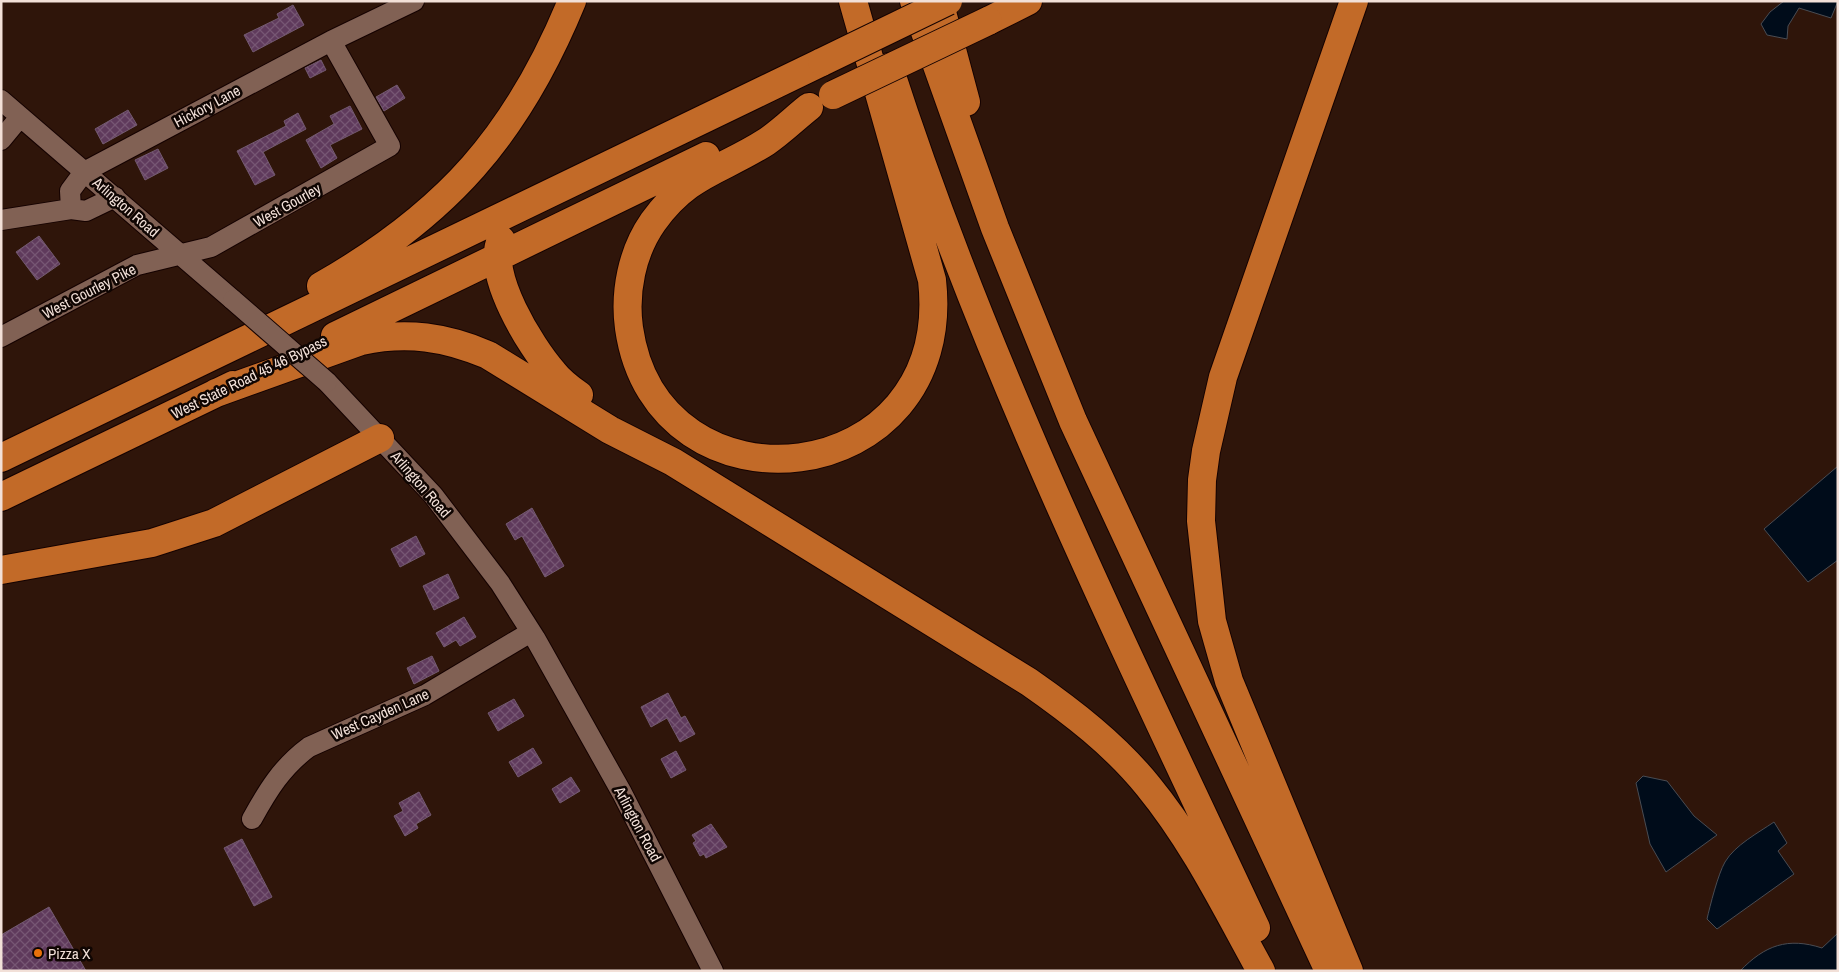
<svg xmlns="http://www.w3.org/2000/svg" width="1839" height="972" font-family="'Archivo Narrow',sans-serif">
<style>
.water{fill:#000c1a;stroke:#494c53}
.building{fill:url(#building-cross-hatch);stroke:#735a70}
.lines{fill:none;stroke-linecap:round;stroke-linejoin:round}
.minor-casing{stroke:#150200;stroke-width:22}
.highway-casing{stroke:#150200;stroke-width:30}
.minor{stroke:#816154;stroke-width:20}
.highway{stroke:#c26a28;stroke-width:28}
.minor-bridge-casing{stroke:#150200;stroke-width:22;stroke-linecap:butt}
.highway-bridge-casing{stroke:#150200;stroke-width:30;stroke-linecap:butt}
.minor-bridge{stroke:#816154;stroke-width:20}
.highway-bridge{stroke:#c26a28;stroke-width:28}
.food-dot{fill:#e8710a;stroke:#0f0502;stroke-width:2}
.labels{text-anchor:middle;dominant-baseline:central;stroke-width:5;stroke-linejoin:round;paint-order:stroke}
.street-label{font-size:15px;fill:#f2e0d8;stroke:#0f0502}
.poi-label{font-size:15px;fill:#f2e0d8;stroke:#0f0502;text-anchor:start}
</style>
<defs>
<pattern id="building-cross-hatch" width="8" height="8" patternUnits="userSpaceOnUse" patternTransform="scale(1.25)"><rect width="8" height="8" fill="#5f3a5c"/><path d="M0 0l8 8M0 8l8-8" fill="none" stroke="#765673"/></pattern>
</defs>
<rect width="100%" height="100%" fill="#2f150a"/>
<path class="water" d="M 1784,1 L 1838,1 L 1831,18 L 1799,8 L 1788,26 L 1787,39 L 1767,35 L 1761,24 L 1770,12 Z
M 1838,466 L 1838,560 L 1808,582 L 1764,529 Z
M 1643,776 L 1667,781 L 1694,816 L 1717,835 L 1666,872 L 1650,844 L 1636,783 Z
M 1774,822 L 1787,843 L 1778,851 L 1794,874 L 1717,929 L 1707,919 C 1710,906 1718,874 1725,862 C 1735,845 1758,833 1774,822 Z
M 1838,933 L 1838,971 L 1740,971 C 1765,945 1788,937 1822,948 Z"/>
<path class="building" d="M 293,5 L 304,25 L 253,52 L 244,35 L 279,18 L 277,14 Z
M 321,60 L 326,70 L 310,78 L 305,68 Z
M 397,85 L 405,98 L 384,111 L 376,97 Z
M 350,106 L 362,129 L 330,145 L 337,158 L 321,168 L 306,140 L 334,124 L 330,116 Z
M 128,110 L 137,125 L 103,144 L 95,129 Z
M 298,113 L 306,129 L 263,152 L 275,175 L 255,185 L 237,151 L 286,126 L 284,121 Z
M 158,149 L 168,168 L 145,180 L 135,160 Z
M 39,236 L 60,264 L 37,280 L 16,252 Z
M 532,508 L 564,566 L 545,577 L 522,536 L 515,540 L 506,524 Z
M 416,536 L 425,554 L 400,567 L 391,549 Z
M 448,574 L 459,598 L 434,610 L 423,586 Z
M 464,617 L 476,637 L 460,646 L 456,640 L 444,647 L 436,633 Z
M 432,656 L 439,671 L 414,684 L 407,668 Z
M 668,693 L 681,718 L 685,716 L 695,734 L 680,742 L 667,718 L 651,727 L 641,707 Z
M 514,699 L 524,716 L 498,731 L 488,713 Z
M 533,748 L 542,763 L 518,777 L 509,762 Z
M 676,751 L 686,770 L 671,778 L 661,759 Z
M 571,777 L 580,791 L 560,803 L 552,789 Z
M 419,792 L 431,815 L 416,824 L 418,828 L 405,836 L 394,816 L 403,811 L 399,803 Z
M 711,824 L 727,847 L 706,858 L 704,854 L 700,856 L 693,843 L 696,841 L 692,835 Z
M 242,839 L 272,897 L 254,906 L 224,848 Z
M 49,907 L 86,971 L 1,971 L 1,935 Z"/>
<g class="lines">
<defs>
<path id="minor" d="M 331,41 L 414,1
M 1,100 L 233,300
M 1,140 L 20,117
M 1,220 L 71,209
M 1,337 L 137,265 L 211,247 L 390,146 L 331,41 L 84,172 L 70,191 L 71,209 L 86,211 L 115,197
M 327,382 L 433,495 L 500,583 L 535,638 L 622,793 L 713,971
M 252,819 C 268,790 282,767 309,747 L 425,695 L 531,632"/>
<path id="highway" d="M 914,1 L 995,228 L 1073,421 L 1329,971
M 939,1 L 966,102
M 988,21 L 1028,1
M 889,67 C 985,365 1124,646 1256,928
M 809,107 C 795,118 781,132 766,142 C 721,171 688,173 653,222 C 632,252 624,292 629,328 C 657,524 956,493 932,280 L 853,1
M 501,240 C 485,273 531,347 553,372 C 560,381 569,388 579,395
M 321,286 C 447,214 517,135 572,1
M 335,336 L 706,156
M 216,393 L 361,341 C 407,331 446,337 488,355 L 610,430 L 673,462 L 1029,682 C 1072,712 1115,745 1148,786 C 1194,842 1226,908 1261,971
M 1,458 L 822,62
M 1,497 L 233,385
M 1,570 L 152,543 L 214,523 L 380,438
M 1349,971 L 1229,681 L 1212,621 L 1201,521 L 1202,480 L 1206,451 L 1223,377 L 1354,1"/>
</defs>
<use href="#minor" class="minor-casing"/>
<use href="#highway" class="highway-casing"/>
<use href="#minor" class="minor"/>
<use href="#highway" class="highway"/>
<defs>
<path id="minor-bridge" d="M 233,300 L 327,382"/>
<path id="highway-bridge" d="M 822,62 L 948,1
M 833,95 L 988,21"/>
</defs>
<use href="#minor-bridge" class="minor-bridge-casing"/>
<use href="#highway-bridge" class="highway-bridge-casing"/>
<use href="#minor-bridge" class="minor-bridge"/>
<use href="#highway-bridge" class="highway-bridge"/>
</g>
<circle class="food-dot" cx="38" cy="953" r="5"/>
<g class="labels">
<g class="street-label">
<text transform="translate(207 106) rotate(-28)">Hickory Lane</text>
<text transform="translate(287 205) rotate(-29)">West Gourley</text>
<text transform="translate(126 207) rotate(41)">Arlington Road</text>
<text transform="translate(89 291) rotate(-27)">West Gourley Pike</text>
<text transform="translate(249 377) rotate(-26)">West State Road 45 46 Bypass</text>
<text transform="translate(421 484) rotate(49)">Arlington Road</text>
<text transform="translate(380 714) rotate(-24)">West Cayden Lane</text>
<text transform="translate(638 824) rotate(62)">Arlington Road</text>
</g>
<g class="poi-label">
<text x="48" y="953">Pizza X</text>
</g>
</g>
<rect width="1839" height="972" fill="none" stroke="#f2e0d8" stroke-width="5"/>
</svg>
